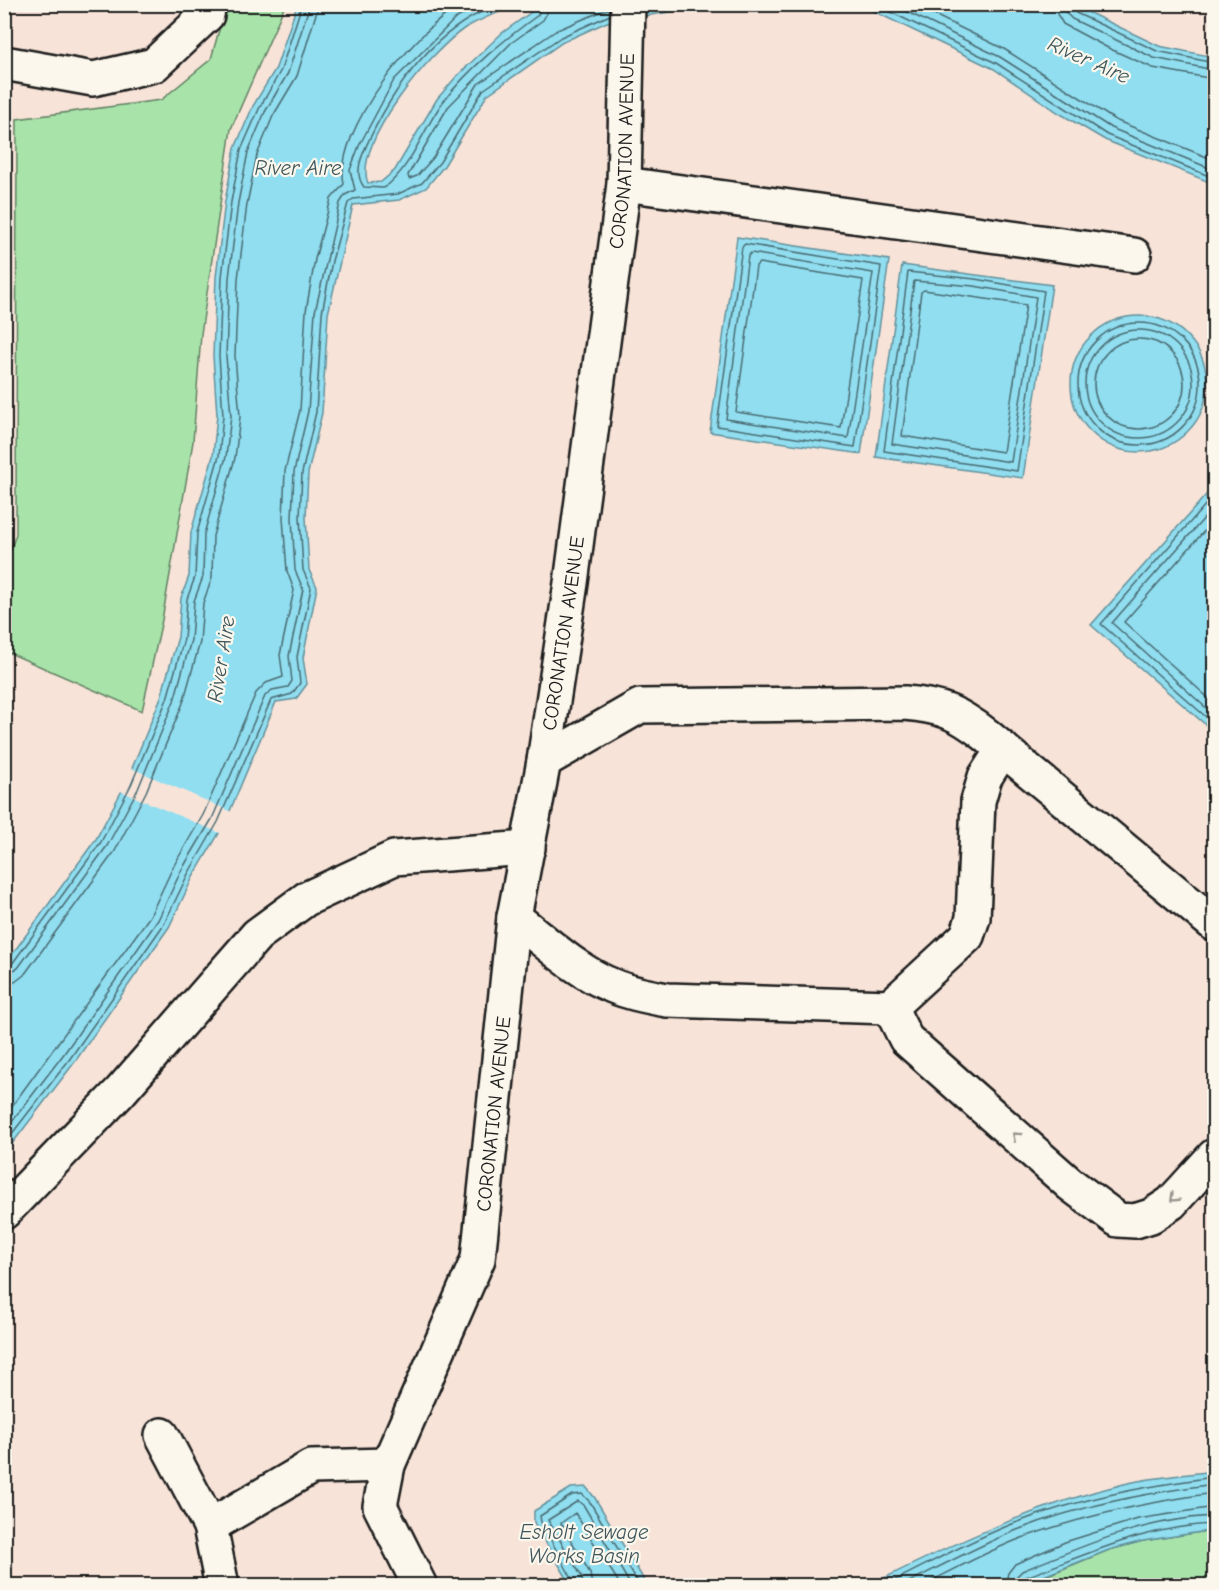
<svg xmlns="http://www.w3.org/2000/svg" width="1219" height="1590" font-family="'Comic Neue',sans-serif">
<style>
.green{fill:#a8e4aa;stroke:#628063;stroke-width:1.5}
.water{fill:#90def0;stroke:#62909b;stroke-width:1.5}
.pier{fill:#f7e3d8}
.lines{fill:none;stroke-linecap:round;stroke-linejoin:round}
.shore{stroke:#4a6a71;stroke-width:1.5}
.minor-casing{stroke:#1c1c1c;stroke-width:38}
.minor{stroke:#fbf7ec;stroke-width:33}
.oneway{stroke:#97948e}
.labels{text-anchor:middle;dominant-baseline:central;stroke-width:4.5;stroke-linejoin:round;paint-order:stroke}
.street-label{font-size:20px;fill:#1c1c1c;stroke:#fbf7ec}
.water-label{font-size:21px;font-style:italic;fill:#3f565c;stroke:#fbf7ec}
</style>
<rect width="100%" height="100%" fill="#f7e3d8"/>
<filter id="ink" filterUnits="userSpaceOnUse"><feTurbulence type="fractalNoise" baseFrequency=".0167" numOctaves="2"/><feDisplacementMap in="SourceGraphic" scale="12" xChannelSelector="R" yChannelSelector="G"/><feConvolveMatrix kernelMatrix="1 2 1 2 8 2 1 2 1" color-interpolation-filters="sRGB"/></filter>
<g filter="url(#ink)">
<path class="green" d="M 226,5 L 285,5 L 231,129 L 201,334 L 193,442 L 162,620 L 142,711 L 5,651 L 5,566 L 16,534 L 17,119 L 161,100 L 211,59 Z
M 1214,1530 L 1214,1583 L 1193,1586 L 1021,1586 L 1109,1550 L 1143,1541 Z"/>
<path class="water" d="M 297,5 L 520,5 C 501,11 482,18 465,28 C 433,49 352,144 368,183 L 381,182 L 395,170 L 437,99 L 456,77 L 502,33 L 534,10 L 525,5 L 713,5 L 607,22 L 563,42 L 487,95 L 444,166 L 426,188 L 399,200 L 353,205 L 328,314 L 322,413 L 308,473 L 306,517 L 309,570 L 317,587 L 303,658 L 307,684 L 296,699 L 276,702 L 224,825 L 193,877 L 169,927 L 74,1063 L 5,1153 L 5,964 L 96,839 L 126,783 L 161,697 L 178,637 L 181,598 L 189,576 L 191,532 L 213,456 L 217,415 L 213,356 L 216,277 L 225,201 L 235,148 L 253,106 L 276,68 Z
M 847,5 L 1073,5 L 1159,46 L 1214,57 L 1214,184 L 1105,140 L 1059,113 L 994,69 L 869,9 Z
M 737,237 L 889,260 L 861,454 L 710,432 Z
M 902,265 L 1052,285 L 1023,478 L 876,457 Z
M1071 384a68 68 0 1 1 136 0a68 68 0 1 1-136 0Z
M 1214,486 L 1214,732 L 1091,625 Z
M 1214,1471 L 1214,1530 L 1143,1541 L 1109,1550 L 1021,1585 L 870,1585 C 953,1544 1033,1506 1124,1484 C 1153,1477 1185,1475 1214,1471 Z
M 586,1487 L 595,1498 L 647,1585 L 571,1585 L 534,1523 L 534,1511 L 571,1488 Z"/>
<path class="pier" d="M 129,767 L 232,812 L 222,834 L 118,790 Z"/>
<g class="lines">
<path class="shore" d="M 501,4 C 438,25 396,84 369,140 C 362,155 353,173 364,187 L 384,188 C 413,166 422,130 443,102 C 469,68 504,40 538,15 L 539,10 L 537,4
M 546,4 L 547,13 L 543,20 L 511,43 L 448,107 L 408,175 L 409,179 L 417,176 L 433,158 L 478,84 L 557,30 L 610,8
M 874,4 L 996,63 L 1107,135 L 1214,178
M 891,4 L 1000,57 L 1111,128 L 1214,170
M 912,4 L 1004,49 L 1115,120 L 1214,160
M 1055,4 L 1057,14 L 1063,24 L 1108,48 L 1153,68 L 1214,79
M 1064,4 L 1066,13 L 1072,19 L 1154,58 L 1214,70
M 1072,4 L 1076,13 L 1157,51 L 1214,63
M 745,244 L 881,266 L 855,447 L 717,426 L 742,247 Z
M 751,253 L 873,273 L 848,438 L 726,419 L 748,256 Z
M 759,263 L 863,280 L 841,428 L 736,412 L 756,266 Z
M 908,272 L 975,279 L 1044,291 L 1017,471 L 884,451 Z
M 914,281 L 974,286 L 1036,297 L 1011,462 L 892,444 Z
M 924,290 L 1026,305 L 1003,452 L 902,436 L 921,292 Z
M1078 384a61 61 0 1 1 122 0a61 61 0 1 1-122 0Z
M1085 384a54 54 0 1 1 108 0a54 54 0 1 1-108 0Z
M1094 384a45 45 0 1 1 90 0a45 45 0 1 1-90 0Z
M 1214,495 L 1101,624 L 1214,724
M 1214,507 L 1112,623 L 1214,715
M 1214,520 L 1124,622 L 1214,703
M 4,966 L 12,964 L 101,842 L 131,785 L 167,699 L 184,639 L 187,599 L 195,577 L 197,533 L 219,456 L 223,416 L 219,356 L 222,277 L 231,202 L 241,150 L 259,109 L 281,70 L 302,4
M 4,974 L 18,968 L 107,846 L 138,789 L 174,701 L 191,640 L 194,601 L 203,577 L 204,534 L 226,457 L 231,416 L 226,356 L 229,278 L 238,203 L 248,152 L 265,112 L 288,73 L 310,4
M 4,983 L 15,982 L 24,975 L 115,851 L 146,792 L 183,703 L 200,642 L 203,603 L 212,578 L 213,536 L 235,458 L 240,417 L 235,356 L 238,279 L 247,204 L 257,155 L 273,116 L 297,76 L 319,4
M 4,1117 L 150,916 L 173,867 L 203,815 L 256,693 L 266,683 L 283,677 L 280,655 L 294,590 L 287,571 L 283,518 L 285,471 L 300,410 L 306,311 L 315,259 L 331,199 L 344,184 C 333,131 417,28 462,4
M 4,1132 L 63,1055 L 158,920 L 181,871 L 212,819 L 265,696 L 272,690 L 288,687 L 292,681 L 289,656 L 303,589 L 295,570 L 292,518 L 294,472 L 308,411 L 315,312 L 340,203 L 345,195 L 355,190 L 350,170 L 359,146 L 394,80 L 455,19 L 482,4
M 4,1144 L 69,1060 L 164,924 L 188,874 L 218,822 L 271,700 L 292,694 L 300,683 L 297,657 L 311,588 L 303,570 L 300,517 L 302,473 L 316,412 L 322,313 L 332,261 L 348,203 L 353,199 L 398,194 L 422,183 L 440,162 L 483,90 L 561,37 L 610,15
M 576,1586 L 541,1522 L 540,1516 L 572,1495 L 582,1494 L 590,1502 L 640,1586
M 583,1586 L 582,1577 L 548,1520 L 578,1501 L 584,1506 L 631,1586
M 592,1586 L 590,1573 L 561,1523 L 575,1513 L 621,1586
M 883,1586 C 927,1565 970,1540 1015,1523 C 1080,1498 1146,1486 1214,1477
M 901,1586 C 939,1567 978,1546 1017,1530 C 1081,1505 1147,1493 1214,1484
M 921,1586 C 954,1570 987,1551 1022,1538 C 1085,1515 1148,1502 1214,1493
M 1005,1586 L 1008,1573 L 1015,1564 L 1065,1542 L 1138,1519 L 1214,1507
M 1014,1586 L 1016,1577 L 1022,1571 C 1084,1545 1146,1519 1214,1516
M 1022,1586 L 1026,1577 C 1088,1554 1147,1526 1214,1524"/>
<defs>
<g id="minor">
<path d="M 4,63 L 93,79 L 154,65 L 207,15 L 209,4"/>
<path d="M 624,184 L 1134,255"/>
<path d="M 544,761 L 640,706 L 905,703 C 942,706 958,713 986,735 L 1214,924"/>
<path d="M 514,917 C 545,941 577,972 613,986 C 630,993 650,997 667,1000 L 890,1007 L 967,936 L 973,918 L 978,801 L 985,777 L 1003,749"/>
<path d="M 890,1007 L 906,1039 L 1070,1184 L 1118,1220 L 1135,1221 L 1151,1216 L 1171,1203 L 1214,1156"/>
<path d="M 4,1212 L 120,1092 L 257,935 L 306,899 L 394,858 L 528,848"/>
<path d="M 162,1435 L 210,1526 L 311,1467 L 388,1465"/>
<path d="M 210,1526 L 222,1586"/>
<path id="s1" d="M 420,1586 L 380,1506 L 388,1465 L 478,1259 L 514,917 L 544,761 L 571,583 L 624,184 L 628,4"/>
</g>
</defs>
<use href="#minor" class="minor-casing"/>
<use href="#minor" class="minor"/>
</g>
<defs><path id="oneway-chevron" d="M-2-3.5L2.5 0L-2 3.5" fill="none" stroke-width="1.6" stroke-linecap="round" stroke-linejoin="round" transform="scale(1.5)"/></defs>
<g class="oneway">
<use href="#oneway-chevron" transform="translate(1016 1136) rotate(-138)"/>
<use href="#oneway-chevron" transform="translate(1174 1198) rotate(136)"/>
</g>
</g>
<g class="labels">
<g class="street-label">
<text stroke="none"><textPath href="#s1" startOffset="1474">CORONATION AVENUE</textPath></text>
<text stroke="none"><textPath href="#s1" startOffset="988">CORONATION AVENUE</textPath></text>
<text stroke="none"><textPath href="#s1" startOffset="502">CORONATION AVENUE</textPath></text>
</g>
<g class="water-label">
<text transform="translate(1089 60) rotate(24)">River Aire</text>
<text x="298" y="168">River Aire</text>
<text transform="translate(221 659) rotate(-81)">River Aire</text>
<text x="584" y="1532">Esholt Sewage<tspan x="584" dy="24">Works Basin</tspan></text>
</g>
</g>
<rect width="1219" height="1590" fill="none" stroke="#fbf7ec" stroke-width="24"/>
<rect x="12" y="12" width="1195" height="1566" fill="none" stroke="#1c1c1c" stroke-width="2" filter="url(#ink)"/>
</svg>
